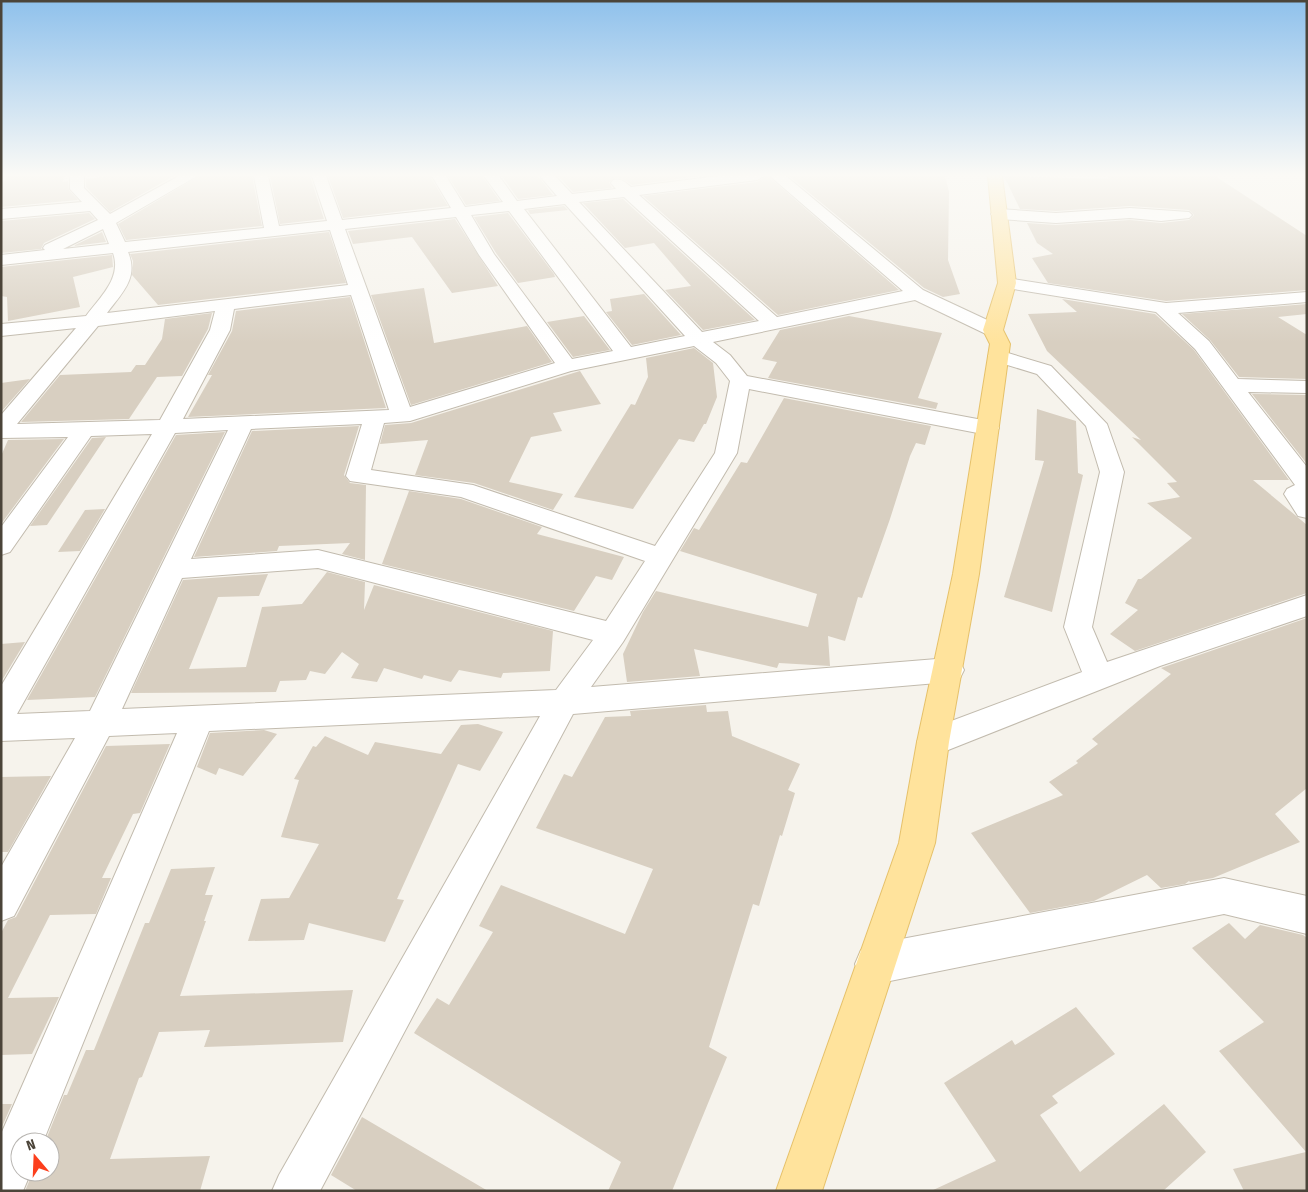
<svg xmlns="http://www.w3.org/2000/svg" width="1308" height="1192" font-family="'Fira Sans Condensed',sans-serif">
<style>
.building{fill:#d8cfc1}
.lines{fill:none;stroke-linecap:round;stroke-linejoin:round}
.minor-casing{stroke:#c2bbae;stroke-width:2}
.primary-casing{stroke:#e6c16a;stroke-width:2}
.minor{fill:#fff;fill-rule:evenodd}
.primary{fill:#ffe39c;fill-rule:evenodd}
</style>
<rect width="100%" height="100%" fill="#f6f3ec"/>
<path class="building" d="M 6,176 L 64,176 L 63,182 L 68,181 L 69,190 L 78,200 L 1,207 L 1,182 L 5,181 Z
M 107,176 L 174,176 L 110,212 L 86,187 L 86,179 Z
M 199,176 L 252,176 L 262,226 L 126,240 L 118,224 Z
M 270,176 L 310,176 L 324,219 L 280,224 Z
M 328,176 L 430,176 L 448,206 L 343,218 Z
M 448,176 L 482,176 L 500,201 L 466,205 Z
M 502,176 L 538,176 L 553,195 L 518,199 Z
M 558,176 L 700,176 L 632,185 L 623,179 L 616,178 L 609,182 L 612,188 L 573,192 Z
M 766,176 L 768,176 L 899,290 L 778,315 L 643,196 L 757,182 Z
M 789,176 L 945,176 L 949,192 L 948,260 L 960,294 L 943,297 L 924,288 Z
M 1004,176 L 1109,179 L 1107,176 L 1215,176 L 1307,236 L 1307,290 L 1166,301 L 1048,283 L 1032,258 L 1053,254 L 1037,243 L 1027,223 L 1056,225 L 1130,220 L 1161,223 L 1189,220 L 1194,215 L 1189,210 L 1130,206 L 1056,211 L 1020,209 Z
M 623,199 L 755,320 L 703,330 L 665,290 L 691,286 L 654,243 L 625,248 L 583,203 Z
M 564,206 L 568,210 L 530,214 L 528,210 Z
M 89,213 L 95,219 L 44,243 L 41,249 L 1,253 L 1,221 Z
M 508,213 L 554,274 L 555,277 L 518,283 L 496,253 L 474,217 Z
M 455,219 L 498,286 L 452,293 L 412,237 L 353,244 L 348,231 Z
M 102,232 L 106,242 L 73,246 Z
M 329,232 L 346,283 L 158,305 L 132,275 L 133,261 L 130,254 Z
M 112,255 L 113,267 L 73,277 L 80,307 L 8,321 L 7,297 L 1,296 L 1,267 Z
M 424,288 L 434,343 L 527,326 L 552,362 L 411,405 L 371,295 Z
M 644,294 L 681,335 L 632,345 L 606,312 L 612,311 L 610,299 Z
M 350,297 L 386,408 L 188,417 L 212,375 L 208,375 L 232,331 L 236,311 Z
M 1062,299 L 1155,314 L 1194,350 L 1289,480 L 1253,480 L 1307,525 L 1307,593 L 1135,651 L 1110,634 L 1138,610 L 1125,603 L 1138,579 L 1141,579 L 1192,538 L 1147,503 L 1180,497 L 1167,483 L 1177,482 L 1132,437 L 1141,440 L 1047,351 L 1028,314 L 1077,312 Z
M 1307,304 L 1307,314 L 1278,317 L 1307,335 L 1307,379 L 1239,377 L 1210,340 L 1182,314 Z
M 212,313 L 208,329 L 182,376 L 157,377 L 129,419 L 21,422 L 60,375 L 131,372 L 136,365 L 145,365 L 162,339 L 165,319 Z
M 584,316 L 610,350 L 573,357 L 547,322 Z
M 849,316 L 942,333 L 918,398 L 938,403 L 936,409 L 768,378 L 777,362 L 762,359 L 780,330 Z
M 694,348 L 713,363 L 717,397 L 706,424 L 704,424 L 694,442 L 679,439 L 633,509 L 574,497 L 631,404 L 635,405 L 648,377 L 646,358 Z
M 580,371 L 601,404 L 553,413 L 562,431 L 531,437 L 509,482 L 563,494 L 553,510 L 474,483 L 415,475 L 428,440 L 380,444 L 385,425 L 411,423 Z
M 30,379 L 1,412 L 1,383 Z
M 1252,394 L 1307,395 L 1307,464 Z
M 784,398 L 931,426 L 925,445 L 916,443 L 910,456 L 890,519 L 862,598 L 858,597 L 845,641 L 828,636 L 830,666 L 779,663 L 777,668 L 694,649 L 700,676 L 627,682 L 623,654 L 643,612 L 656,591 L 808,627 L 817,594 L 680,551 L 694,528 L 699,530 L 741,462 L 747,463 Z
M 1037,409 L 1076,421 L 1078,473 L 1083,475 L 1052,612 L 1004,597 L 1044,461 L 1035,460 Z
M 359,426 L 344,475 L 350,483 L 366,485 L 365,560 L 342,554 L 350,543 L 279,546 L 277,551 L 194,557 L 252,431 Z
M 225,432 L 95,697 L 27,700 L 176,435 Z
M 106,437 L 47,525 L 30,526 L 92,438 Z
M 64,439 L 1,524 L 1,456 L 8,440 Z
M 409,491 L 461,499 L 542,527 L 537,534 L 624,557 L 612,580 L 596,576 L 574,611 L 382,564 Z
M 105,509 L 80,551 L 58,552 L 85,510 Z
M 327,572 L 365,582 L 364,610 L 374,585 L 553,631 L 550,671 L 503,673 L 501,678 L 459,670 L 451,682 L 424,675 L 422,679 L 384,668 L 377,682 L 351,678 L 359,664 L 342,652 L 325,674 L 310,671 L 306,680 L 280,681 L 276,692 L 131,693 L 183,580 L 268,574 L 259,596 L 218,597 L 189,669 L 246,667 L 262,607 L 302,604 Z
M 1307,618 L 1307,788 L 1275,814 L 1300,842 L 1213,878 L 1190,882 L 1189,881 L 1185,884 L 1161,888 L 1147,875 L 1094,901 L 1030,913 L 971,833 L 1063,795 L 1049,782 L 1078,763 L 1076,761 L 1098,744 L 1092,739 L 1171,674 L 1161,668 Z
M 25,642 L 1,682 L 1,644 Z
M 706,705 L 707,712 L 728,711 L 732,736 L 800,764 L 788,790 L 795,793 L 782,836 L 780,835 L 759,906 L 753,904 L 709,1047 L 727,1057 L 672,1191 L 608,1191 L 621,1162 L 414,1033 L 437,998 L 449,1005 L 493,932 L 479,926 L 501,885 L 625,934 L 653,869 L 536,828 L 564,774 L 572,777 L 605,717 L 631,716 L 630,711 Z
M 478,724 L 503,732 L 480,771 L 458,764 L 397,899 L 404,900 L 385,942 L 309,923 L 304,940 L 248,941 L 261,899 L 289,898 L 319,844 L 281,837 L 299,780 L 294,779 L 313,746 L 316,747 L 325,736 L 368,755 L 375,742 L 441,754 L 461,725 Z
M 264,730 L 277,734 L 243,776 L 219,768 L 216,775 L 197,767 L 210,733 Z
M 170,744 L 140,813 L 133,814 L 102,878 L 111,878 L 96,914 L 50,915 L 8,998 L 59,997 L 32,1054 L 1,1055 L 1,933 L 8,920 L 16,917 L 106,746 Z
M 51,776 L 8,852 L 1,852 L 1,777 Z
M 215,867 L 205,895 L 213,895 L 204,921 L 206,921 L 180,996 L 353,990 L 343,1042 L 204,1047 L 210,1030 L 159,1032 L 142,1077 L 139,1078 L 110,1159 L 210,1156 L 200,1191 L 25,1191 L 33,1172 L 50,1172 L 50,1142 L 45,1142 L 64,1095 L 67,1095 L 86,1050 L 94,1050 L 145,923 L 149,923 L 171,869 Z
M 1229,923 L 1245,939 L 1260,925 L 1303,935 L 1307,938 L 1307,1191 L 1244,1191 L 1233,1169 L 1306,1152 L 1219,1051 L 1264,1022 L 1192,948 Z
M 1076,1007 L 1115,1054 L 1052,1096 L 1058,1103 L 1040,1115 L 1080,1172 L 1164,1104 L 1206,1152 L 1163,1191 L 931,1191 L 996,1161 L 944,1083 L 1012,1040 L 1015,1045 Z
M 1,1104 L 12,1104 L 1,1129 Z
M 362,1117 L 488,1191 L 357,1191 L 331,1175 Z"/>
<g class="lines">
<defs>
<path id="minor" d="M 70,176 L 84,176 L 84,188 L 110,214 L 179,176 L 197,176 L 116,223 L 125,242 L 264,228 L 254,176 L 268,176 L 279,226 L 327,221 L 312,176 L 326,176 L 342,220 L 451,208 L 432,176 L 446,176 L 465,207 L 503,202 L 484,176 L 499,176 L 517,201 L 557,196 L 540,176 L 555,176 L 572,194 L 616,189 L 611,183 L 613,180 C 621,178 625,182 631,187 L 718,176 L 764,176 L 757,180 L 639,195 L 777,317 L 903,291 L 770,176 L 786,176 L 923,290 L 1000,326 L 1003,330 L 1000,334 L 993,336 L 986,334 L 915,300 L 713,342 L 730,355 L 747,376 L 988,421 L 996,423 L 999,428 L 996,433 L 988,435 L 749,389 L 737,453 L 623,642 L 591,687 L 949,658 L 960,662 L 964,670 L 960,678 L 949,682 L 573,714 L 320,1191 L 272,1191 L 279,1175 L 540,716 L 209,731 L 43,1142 L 20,1142 L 20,1172 L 31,1172 L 23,1191 L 1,1191 L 1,1134 L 177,733 L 109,736 L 14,916 L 1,921 L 1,867 L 75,738 L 1,741 L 1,686 L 152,434 L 91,436 L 10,552 L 1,555 L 1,527 L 68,437 L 1,438 L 1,415 L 76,328 L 1,336 L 1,324 L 86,316 C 100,297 122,278 113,253 L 1,265 L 1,255 L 45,250 L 43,248 L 45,245 L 98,220 L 90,211 L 1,219 L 1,209 L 82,202 L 70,189 ZM 624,197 L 759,321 L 702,332 L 579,202 ZM 565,204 L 685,336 L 631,347 L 524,209 ZM 509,211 L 613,351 L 572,359 L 494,254 L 471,215 ZM 456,217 L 479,255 L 555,363 L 410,407 L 345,229 ZM 103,229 L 109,244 L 63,249 ZM 330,230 L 348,285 L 107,313 C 122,293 139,278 128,252 ZM 351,295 L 389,410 L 183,419 L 230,330 L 234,309 ZM 215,311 L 210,330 L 160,420 L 17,424 L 98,326 ZM 694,346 L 716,363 L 730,381 L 715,453 L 655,546 L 473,485 L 371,470 L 384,423 L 410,421 L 571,371 ZM 362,424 L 346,476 L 350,481 L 461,497 L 645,561 L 606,621 L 318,550 L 191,559 L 251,429 ZM 228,430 L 90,711 L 17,714 L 175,433 ZM 318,568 L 593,640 L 556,690 L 122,709 L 182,578 Z
M 1130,208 L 1189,212 L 1192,215 L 1189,218 L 1161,221 L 1130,218 L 1056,223 L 999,219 L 994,217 L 991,214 L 994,211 L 999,209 L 1056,213 Z
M 1007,278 L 1166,303 L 1307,292 L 1307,302 L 1178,313 L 1209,341 L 1238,379 L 1307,381 L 1307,393 L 1248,392 L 1307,467 L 1307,518 L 1298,516 L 1284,494 L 1287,489 L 1295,485 L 1195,349 L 1156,312 L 1001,287 L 998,283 L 1001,279 Z
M 998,350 L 1051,366 L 1107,424 L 1124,472 L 1092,627 L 1107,662 L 1307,595 L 1307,616 L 1160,666 L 933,756 L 922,752 L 917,742 L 922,732 L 1082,672 L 1064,627 L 1100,472 L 1086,426 L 1037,374 L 991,360 L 988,356 L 991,352 Z
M 1224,878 L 1307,896 L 1307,934 L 1224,914 L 875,984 L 861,978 L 855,964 L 861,950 L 875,944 Z"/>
<path id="primary" d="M 988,176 L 1002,176 L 1016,283 L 1003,330 L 1010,344 L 979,574 L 949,742 L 935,843 L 822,1191 L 776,1191 L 899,843 L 917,742 L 953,574 L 990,344 L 983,330 L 998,283 Z"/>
</defs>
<use href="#minor" class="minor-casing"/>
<use href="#primary" class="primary-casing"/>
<use href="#minor" class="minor"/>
<use href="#primary" class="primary"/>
</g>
<linearGradient id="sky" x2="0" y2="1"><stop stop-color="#8fc1ec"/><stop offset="0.51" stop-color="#fbfaf6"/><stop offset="1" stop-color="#fbfaf6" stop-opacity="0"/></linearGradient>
<rect width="1308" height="343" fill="url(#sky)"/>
<rect width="1308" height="1192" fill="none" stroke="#4b4439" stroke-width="5"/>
<g transform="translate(35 1157) rotate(341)"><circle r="24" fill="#ffffff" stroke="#b7b4b0"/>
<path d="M0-4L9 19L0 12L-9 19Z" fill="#fc3f1d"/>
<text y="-8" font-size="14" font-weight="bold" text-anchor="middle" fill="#4b4439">N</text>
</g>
</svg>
